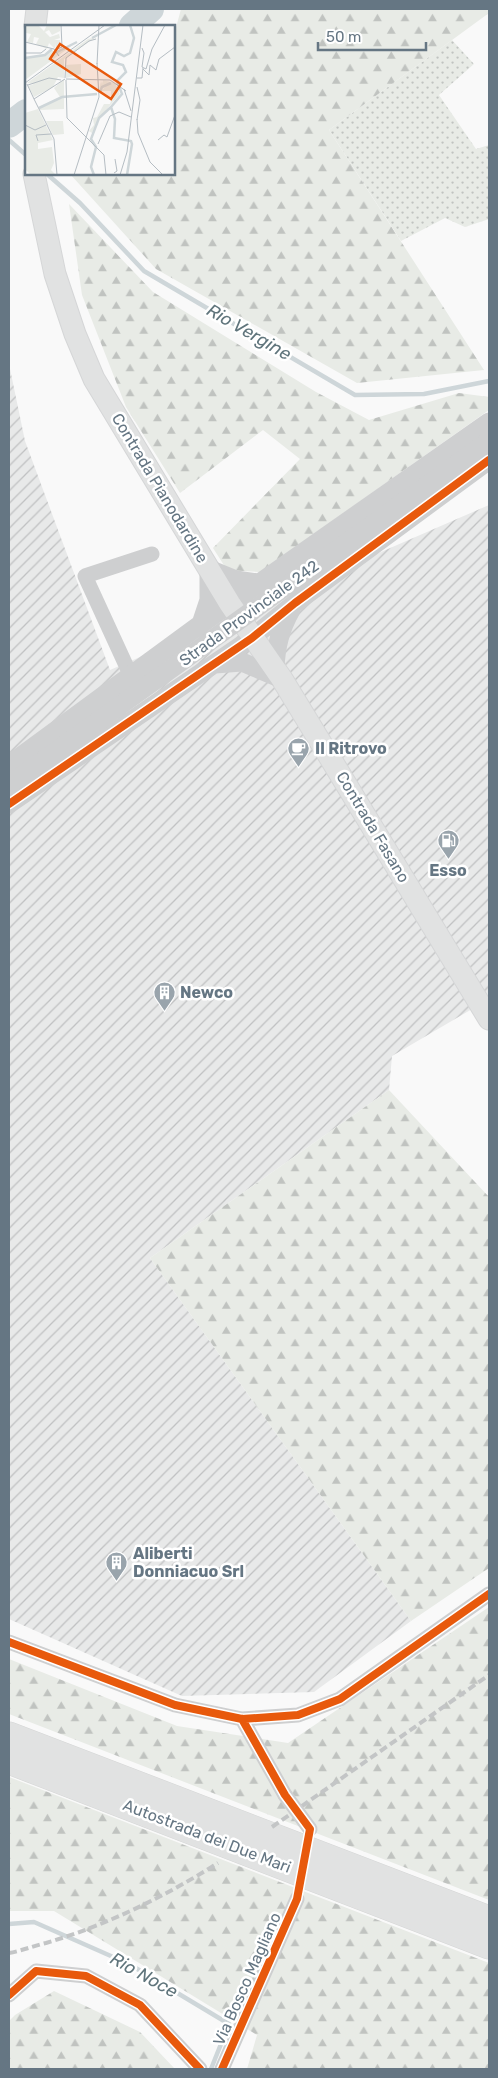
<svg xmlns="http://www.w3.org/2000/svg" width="498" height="2078" font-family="Rubik,sans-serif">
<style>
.industrial{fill:url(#industrial-furrows)}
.grass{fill:url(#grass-dots)}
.forest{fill:url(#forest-firs)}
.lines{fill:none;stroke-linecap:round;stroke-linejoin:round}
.stream{stroke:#ced6d9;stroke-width:4.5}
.river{stroke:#ced6d9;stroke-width:26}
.secondary-casing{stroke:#d5d6d7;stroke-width:23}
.motorway-casing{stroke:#d5d6d6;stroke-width:29}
.minor{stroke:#cecfd0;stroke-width:15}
.tertiary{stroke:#cecfd0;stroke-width:19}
.secondary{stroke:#e1e2e2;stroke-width:21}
.motorway{stroke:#e1e2e2;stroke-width:28}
.rail{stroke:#c3c5c6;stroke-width:4;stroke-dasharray:8 4;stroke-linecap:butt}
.minor-bridge{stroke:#cecfd0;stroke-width:15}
.tertiary-bridge{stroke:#cecfd0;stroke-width:19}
.cycleway-casing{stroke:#fff;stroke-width:11}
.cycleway{stroke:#e8590c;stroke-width:8}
.labels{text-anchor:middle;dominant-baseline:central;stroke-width:5;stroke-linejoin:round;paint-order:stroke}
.street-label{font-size:16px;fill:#657683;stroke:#fff}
.poi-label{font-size:16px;font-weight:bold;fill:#657683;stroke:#fff;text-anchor:start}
.water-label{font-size:18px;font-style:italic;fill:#60757c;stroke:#fff}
.inset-river{fill:none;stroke:#ced6d9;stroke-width:2.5}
.inset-road{fill:none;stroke:#b5bdc3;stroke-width:1}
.view{fill:#e8590c;fill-opacity:0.15;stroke:#e8590c;stroke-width:2.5}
.inset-edge{fill:none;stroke:#657683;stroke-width:2.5}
</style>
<defs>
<pattern id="industrial-furrows" width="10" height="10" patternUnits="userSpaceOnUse" patternTransform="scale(1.25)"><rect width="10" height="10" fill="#e8e9e9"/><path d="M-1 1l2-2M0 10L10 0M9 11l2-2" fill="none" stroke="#c0c1c2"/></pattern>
<pattern id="grass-dots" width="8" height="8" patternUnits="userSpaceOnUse" patternTransform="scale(1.25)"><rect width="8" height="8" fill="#e8ebe6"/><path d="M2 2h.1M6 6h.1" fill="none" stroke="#c0c3c0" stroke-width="1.8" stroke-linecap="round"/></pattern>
<pattern id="forest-firs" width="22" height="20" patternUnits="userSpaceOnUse" patternTransform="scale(1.25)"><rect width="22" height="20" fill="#e8ebe6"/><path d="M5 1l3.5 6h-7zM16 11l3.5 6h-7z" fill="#c0c3c0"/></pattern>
</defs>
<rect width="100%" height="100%" fill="#f9f9f9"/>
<path class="industrial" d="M 9,364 L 25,441 L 110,670 L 489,505 L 489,1009 L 484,1002 L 392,1056 L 389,1090 L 150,1258 L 411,1621 L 314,1692 L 182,1696 L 9,1619 Z"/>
<path class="grass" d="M 452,40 L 474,64 L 439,95 L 476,149 L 489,145 L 489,219 L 465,227 L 445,218 L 401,241 L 329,130 Z"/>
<path class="forest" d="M 181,9 L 489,9 L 489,13 L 329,130 L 484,370 L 357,383 L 156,269 L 70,174 L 174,174 L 174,35 Z
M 69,204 L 153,292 L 316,392 L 369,420 L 459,393 L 489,397 L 489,410 L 260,572 L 227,570 L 213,548 L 300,459 L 263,430 L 180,493 L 126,407 L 82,295 Z
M 389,1090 L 489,1197 L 489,1568 L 411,1621 L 150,1258 Z
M 489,1607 L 489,1900 L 9,1714 L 9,1659 L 177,1726 L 288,1743 Z
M 9,1777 L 489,1963 L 489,2069 L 247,2069 L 257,2035 L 54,1911 L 9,1911 Z
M 54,1991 L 140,2032 L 175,2069 L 9,2069 L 9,2021 L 15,2015 Z"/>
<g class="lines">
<path class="stream" d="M 9,140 L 26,155
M 47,174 L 80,203 L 144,271 L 355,395 L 424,394 L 489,381
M 9,1924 L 34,1922 L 129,1964 L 229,2024 L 211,2069"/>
<path class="river" d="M 132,26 L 151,9
M 9,125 L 26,112"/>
<defs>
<path id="secondary" d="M 35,26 L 37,9
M 34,174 L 55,274 L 75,334 L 94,379 L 230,604 L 282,679 L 489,1019"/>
<path id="motorway" d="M 9,1736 L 489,1920
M 9,1760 L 489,1945"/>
</defs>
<use href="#secondary" class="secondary-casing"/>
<use href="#motorway" class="motorway-casing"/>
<path class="minor" d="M 130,674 L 85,576 L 152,554
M 9,1642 L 175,1705 L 242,1719 L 298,1715 L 340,1699 L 489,1594
M 242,1719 L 285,1795
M 9,1995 L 36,1971 L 86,1976 L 140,2005 L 200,2069
M 222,2069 L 297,1899"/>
<path class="tertiary" d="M 201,624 L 209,600 L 209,569 L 236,580 L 258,583
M 215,664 L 242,662 L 282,679
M 275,668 C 276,646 280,630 291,610
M 9,765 L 201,624 L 489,422
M 9,804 L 252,638 L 295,603 L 489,460"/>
<use href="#secondary" class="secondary"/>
<use href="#motorway" class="motorway"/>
<path class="rail" d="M 272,1827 L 489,1675
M 9,1953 C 21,1951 33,1946 46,1943 C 107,1925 164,1897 218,1863"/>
<path class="minor-bridge" d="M 285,1795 L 310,1829"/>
<path class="tertiary-bridge" d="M 9,785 L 489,441"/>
<defs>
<path id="cycleway" d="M 9,804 L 252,638 L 295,603 L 489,460
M 9,1642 L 175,1705 L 242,1719 L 298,1715 L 340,1699 L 489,1594
M 9,1995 L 36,1971 L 86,1976 L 140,2005 L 200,2069
M 222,2069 L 297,1899 L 310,1829 L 285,1795 L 242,1719"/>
</defs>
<use href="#cycleway" class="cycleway-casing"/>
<use href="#cycleway" class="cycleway"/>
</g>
<defs>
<symbol id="cafe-pin" viewBox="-11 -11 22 30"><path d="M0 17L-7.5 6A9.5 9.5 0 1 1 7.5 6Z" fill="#99a4ac" stroke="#fff"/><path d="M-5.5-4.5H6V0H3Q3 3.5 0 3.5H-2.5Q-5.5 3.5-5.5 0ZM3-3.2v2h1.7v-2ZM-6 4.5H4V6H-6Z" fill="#fff"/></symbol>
<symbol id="fuel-pin" viewBox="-11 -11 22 30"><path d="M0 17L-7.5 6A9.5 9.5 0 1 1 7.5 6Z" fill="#99a4ac" stroke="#fff"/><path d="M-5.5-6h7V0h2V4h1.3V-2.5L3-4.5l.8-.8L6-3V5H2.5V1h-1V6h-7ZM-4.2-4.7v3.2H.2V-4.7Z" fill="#fff"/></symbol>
<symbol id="building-pin" viewBox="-11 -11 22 30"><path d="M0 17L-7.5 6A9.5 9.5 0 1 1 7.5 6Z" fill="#99a4ac" stroke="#fff"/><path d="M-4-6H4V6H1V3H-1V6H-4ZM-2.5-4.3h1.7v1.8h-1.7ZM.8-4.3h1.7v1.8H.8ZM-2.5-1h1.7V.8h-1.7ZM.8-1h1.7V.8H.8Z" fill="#fff"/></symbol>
</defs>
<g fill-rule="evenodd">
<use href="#cafe-pin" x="286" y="736" width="25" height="34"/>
<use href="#fuel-pin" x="436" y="828" width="25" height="34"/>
<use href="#building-pin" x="152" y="980" width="25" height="34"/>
<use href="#building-pin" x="104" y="1550" width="25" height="34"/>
</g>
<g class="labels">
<g class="street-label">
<text transform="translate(160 488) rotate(59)">Contrada Pianodardine</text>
<text transform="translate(249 613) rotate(-36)">Strada Provinciale 242</text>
<text transform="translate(373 827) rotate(59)">Contrada Fasano</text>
<text transform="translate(207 1836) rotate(21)">Autostrada dei Due Mari</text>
<text transform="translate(247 1979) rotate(-66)">Via Bosco Magliano</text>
</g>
<g class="poi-label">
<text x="315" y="748">Il Ritrovo</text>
<text x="448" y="870" text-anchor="middle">Esso</text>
<text x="180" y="992">Newco</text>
<text x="133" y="1553">Aliberti<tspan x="133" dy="18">Donniacuo Srl</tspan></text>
</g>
<g class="water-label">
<text transform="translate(249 332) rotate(30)">Rio Vergine</text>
<text transform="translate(144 1975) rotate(29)">Rio Noce</text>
</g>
</g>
<g transform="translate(25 25)">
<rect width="150" height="150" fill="#f9f9f9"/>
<path d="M 39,54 L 39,84 L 15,85 L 14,82 L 35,72 L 29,63 ZM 21,96 L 38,96 L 39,109 L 28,110 Z" fill="#e8ebe6"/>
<path d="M 0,0 L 13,0 L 19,6 L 22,0 L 35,0 L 35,6 L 27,10 L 24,5 L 20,7 L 25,12 L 34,9 L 35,13 L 29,15 L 35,15 L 36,21 L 31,25 L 31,19 L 30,24 L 24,18 L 22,24 L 11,19 L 14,13 L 9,12 L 8,18 L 2,17 L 6,9 L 1,8 L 0,13 ZM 71,12 L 39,34 L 39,53 L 33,52 L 28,62 L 9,72 L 3,61 L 9,59 L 2,58 L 63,14 ZM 49,19 L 0,55 L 0,33 L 21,30 L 26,25 L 31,27 ZM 56,39 L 56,49 L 41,53 L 40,40 ZM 76,55 L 77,59 L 78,55 L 90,58 L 95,69 L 74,93 L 67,108 L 64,106 L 69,100 L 68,93 L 72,92 L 79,79 L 85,79 L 86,76 L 86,66 L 76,66 L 84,58 L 74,66 ZM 13,84 L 28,115 L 13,118 L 13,124 L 27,122 L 29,138 L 26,145 L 31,150 L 6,150 L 0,144 L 0,88 Z" fill="#e8ebe6"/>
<path class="inset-river" d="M 67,13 L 91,0M 32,27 L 52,17M 0,33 L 20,30 L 27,24M 75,67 L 77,62 L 86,58M 14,83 L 37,72 L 72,69M 69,150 L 66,142 L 71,122 L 66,114 L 74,93 L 86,82M 102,150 L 107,119 L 106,116 L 89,113 L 90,94 L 86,82 L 97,69 L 92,56 L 101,47 L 98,40 L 87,37 L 91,27 L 99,31 L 105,28 L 109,13 L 105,0"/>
<path class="inset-road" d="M 0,17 L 29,24 L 34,31M 117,23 L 119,28 L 117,42 L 121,44 L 127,24 L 140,0M 30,25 L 37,22 L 36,0M 0,28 L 16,28 L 21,24M 72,39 L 74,0M 118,44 L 124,50 L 125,40 L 131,45 L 134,34 L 150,22M 40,53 L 41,33 L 64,16 L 71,14M 112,53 L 117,53 L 118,43M 41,54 L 85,55 L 101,66M 41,55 L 42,93 L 79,130 L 81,150M 0,58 L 80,0M 2,59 L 9,74M 3,60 L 24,53 L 36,55M 112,62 L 115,75 L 112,95M 99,64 L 106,86M 112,94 L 113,108 L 125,137 L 138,150M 0,100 L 10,105 L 21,100M 133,115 L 139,110 L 142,112 L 150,90M 13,116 L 11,110 L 26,109M 73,119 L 85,91 L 94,87 L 106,92M 89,148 L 92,146 L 90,134M 32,150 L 29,114 L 9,74 L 40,54M 49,150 L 74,72 L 72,38M 95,150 L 102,127 L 118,0"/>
<path class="view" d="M 35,19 L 96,59 L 86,74 L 25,34 Z"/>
<rect width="150" height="150" class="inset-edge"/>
</g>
<rect width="498" height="2078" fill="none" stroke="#657683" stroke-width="20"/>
<path d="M318 42v8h108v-8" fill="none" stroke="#657683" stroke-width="2.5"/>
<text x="326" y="42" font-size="15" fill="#657683" stroke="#ffffff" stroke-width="4" paint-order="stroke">50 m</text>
</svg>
